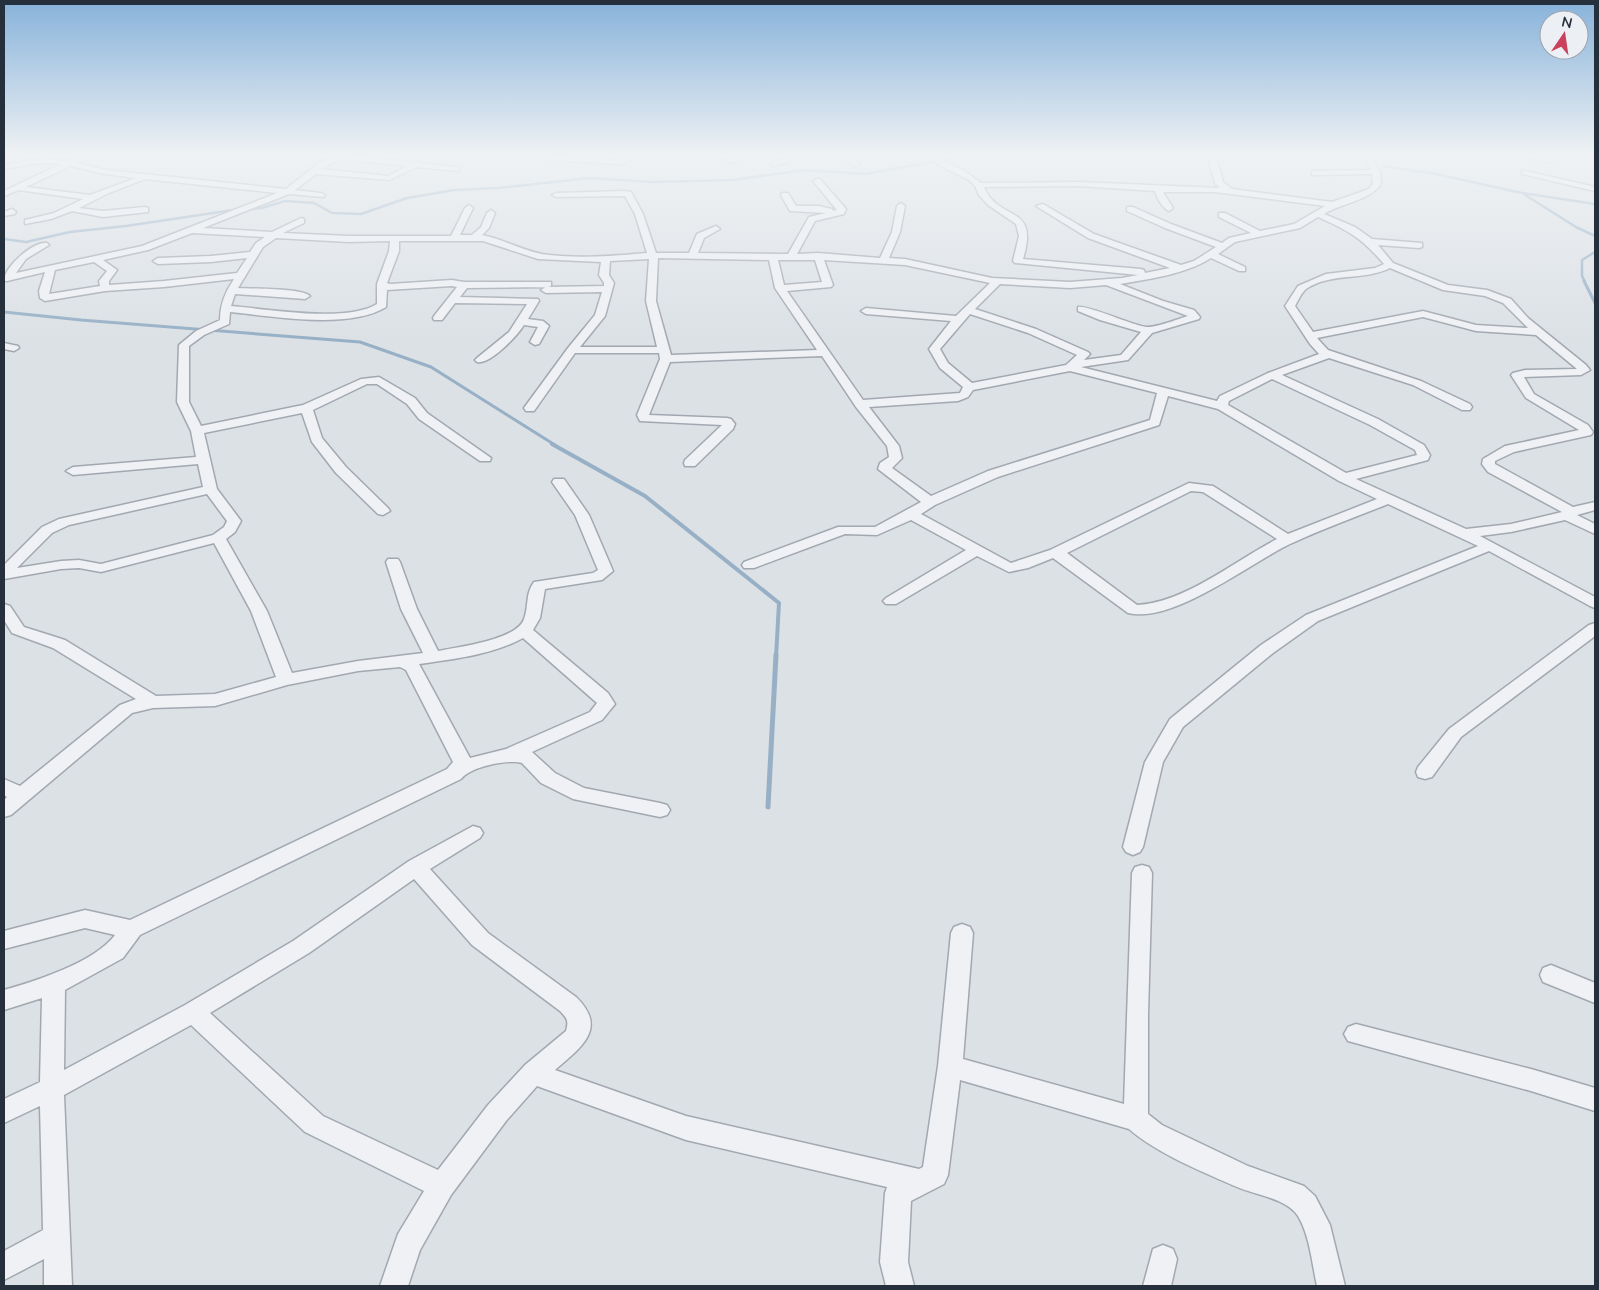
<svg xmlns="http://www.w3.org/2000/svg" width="1599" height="1290" font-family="Mulish,sans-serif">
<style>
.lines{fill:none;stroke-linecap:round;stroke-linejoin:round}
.stream-far3{stroke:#97b0c6;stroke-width:2.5}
.stream-far2{stroke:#97b0c6;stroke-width:3}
.stream-far1{stroke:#97b0c6;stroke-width:4}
.stream{stroke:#97b0c6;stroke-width:5}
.minor-casing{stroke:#a2a8b0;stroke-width:3}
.minor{fill:#eff1f5;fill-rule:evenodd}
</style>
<rect width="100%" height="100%" fill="#dce1e6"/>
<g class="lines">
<path class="stream-far3" d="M 1301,156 L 1310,156
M 1382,166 L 1436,174 L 1522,193 L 1595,204
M 1525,195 L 1576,227 L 1595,236
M 247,209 L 262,208 L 285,201 L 314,203 L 332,213 L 361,214 L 407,198 L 454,190 L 498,188 L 590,178 L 651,182 L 733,180 L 804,170 L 865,174 L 965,156
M 4,239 L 26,242 L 70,232 L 126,226 L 233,210
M 1585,282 L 1582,276 L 1582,260 L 1595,252"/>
<path class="stream-far2" d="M 1584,281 L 1595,303
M 4,312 L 81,320 L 360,342 L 431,367 L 555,445"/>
<path class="stream-far1" d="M 552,444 L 645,496 L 779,603 L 776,657"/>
<path class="stream" d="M 768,807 L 776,655"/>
<defs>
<path id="minor" d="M 83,156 L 95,156 L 78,163 L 105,170 L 286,189 L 320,162 L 336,156 L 354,156 L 456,167 L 459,167 L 459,171 L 417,167 L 389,180 L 316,174 L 295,190 L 321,193 L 325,195 L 324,197 L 289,194 L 203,228 L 272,232 L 301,218 L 304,219 L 304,223 L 283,233 L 349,236 L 451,236 L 465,208 L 469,205 L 473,208 L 460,235 L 472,235 L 481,227 L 487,213 L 491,210 L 495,213 L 489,228 L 482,235 C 503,239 521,250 542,254 C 576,259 613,256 647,253 L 635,214 L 625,196 L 556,197 L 552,195 L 556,193 L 625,191 L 631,192 L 643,214 L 656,253 L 689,253 L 697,234 L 716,226 L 720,229 L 704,238 L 698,253 L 788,254 L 809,217 L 826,213 L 790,211 L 781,195 L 782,193 L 788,193 L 796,206 L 819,206 L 832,209 L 833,211 L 837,210 L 813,181 L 817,179 L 820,179 L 846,209 L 844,214 L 815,221 L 797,254 L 818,253 L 880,258 L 892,232 L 897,206 L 901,203 L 905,206 L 900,232 L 889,258 L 905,259 L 992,278 L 1070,282 L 1122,278 L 1138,275 L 1015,263 L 1013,261 L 1019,236 L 1016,224 L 988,205 L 979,195 L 975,186 L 969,180 L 937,164 L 937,159 L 934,156 L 943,156 L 944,161 L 963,170 L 981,183 L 1079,182 L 1220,188 L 1215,183 L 1208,156 L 1216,156 L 1223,182 L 1232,189 L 1332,202 L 1369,189 L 1373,184 L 1372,174 L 1315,175 L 1312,175 L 1312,171 L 1371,170 L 1366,162 L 1367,156 L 1375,156 L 1374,162 L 1380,172 L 1381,184 C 1369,201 1342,203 1324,214 L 1355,227 L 1372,239 L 1422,243 L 1422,247 L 1419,248 L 1378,245 L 1393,263 L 1448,285 L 1487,290 L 1511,299 L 1528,318 L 1586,365 L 1590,370 L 1581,375 L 1524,377 L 1534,394 L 1588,425 L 1593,432 L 1591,435 L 1514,452 L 1495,461 L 1495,464 L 1573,507 L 1595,502 L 1595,510 L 1577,515 L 1595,524 L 1595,534 L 1565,520 L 1511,532 L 1480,536 L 1595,597 L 1595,608 L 1590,606 L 1489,551 L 1318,621 L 1273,653 L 1183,727 L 1163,762 L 1143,847 L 1140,852 L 1133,855 L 1126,852 L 1123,847 L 1145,762 L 1170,719 L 1261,645 L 1306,615 L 1478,546 L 1388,504 C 1356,517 1322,529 1290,544 C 1250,563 1173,624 1128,613 L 1053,558 L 1028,568 L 1009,572 L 977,556 L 896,604 L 886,604 L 883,601 L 886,598 L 966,550 L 911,520 L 877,535 L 845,534 L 754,568 L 744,568 L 742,565 L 744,562 L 838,527 L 875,527 L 921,502 L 878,469 L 880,463 L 889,457 L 887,446 L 856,407 L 822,356 L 670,362 L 649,415 L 727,418 L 731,419 L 735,424 L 733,429 L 695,466 L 685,466 L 684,463 L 685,460 L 722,425 L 640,421 L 637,415 L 660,359 L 659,353 L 575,353 L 534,411 L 526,411 L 524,408 L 568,348 L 595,315 L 602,292 L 546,293 L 541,290 L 546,287 L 604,286 L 604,283 L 599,275 L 601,262 L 538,259 L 483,241 L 399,241 L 399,251 L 387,283 L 390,284 L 452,280 L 464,282 L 551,282 L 551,286 L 548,287 L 467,288 L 460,297 L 538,299 L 539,301 L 528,319 L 543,321 L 549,326 L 539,344 L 535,345 L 530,342 L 538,327 L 524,325 C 517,336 490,365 477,362 L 475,360 L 477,358 L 509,332 L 527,304 L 455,303 L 442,320 L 434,320 L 433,318 L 434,316 L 457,287 L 452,286 L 387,290 L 386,307 C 349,330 272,316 230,312 L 229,324 L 204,335 L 189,346 L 189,402 L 201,426 L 303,405 L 361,379 L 379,377 L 415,398 L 427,413 L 491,458 L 490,461 L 480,461 L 419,419 L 407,404 L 377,384 L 367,384 L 313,410 L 322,438 L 346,467 L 388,508 L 390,511 L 383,515 L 378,514 L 336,473 L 312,442 L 302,413 L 204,433 L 217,489 L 241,521 L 235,532 L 226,539 L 267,611 L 292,673 L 358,661 L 423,653 L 401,609 L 386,562 L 388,559 L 398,559 L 400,562 L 417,609 L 438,651 C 458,647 517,640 524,619 C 529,606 525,594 534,582 L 593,573 L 598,570 L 575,515 L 552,482 L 554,479 L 564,479 L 589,515 L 613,571 L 602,580 L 545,589 L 540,618 L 533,630 L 608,693 L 615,704 L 602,720 L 532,752 L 555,773 L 584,788 L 660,803 L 667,805 L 670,810 L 667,815 L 660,817 L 573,799 L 541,783 L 522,763 C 507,759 470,767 461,779 L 140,935 L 123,958 L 65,990 L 64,1070 L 185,1005 L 293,941 L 409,861 L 473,826 L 480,828 L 483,833 L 480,838 L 430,869 L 488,933 L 576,997 C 609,1029 580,1048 555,1070 L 686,1116 L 919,1169 L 923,1167 L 938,1066 L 951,933 L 954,927 L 962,924 L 970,927 L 973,933 L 963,1059 L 1124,1104 L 1132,873 L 1135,867 L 1142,865 L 1149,867 L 1152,873 L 1148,1014 L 1148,1114 L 1162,1125 L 1248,1166 L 1304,1186 L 1315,1196 L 1330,1225 L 1345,1286 L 1317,1286 C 1312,1264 1310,1236 1298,1216 C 1286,1198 1255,1195 1237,1187 C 1203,1172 1156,1153 1129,1129 L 960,1080 L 948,1175 L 944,1184 L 911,1201 L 908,1262 L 914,1286 L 886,1286 L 880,1262 L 885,1193 L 887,1187 L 686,1140 L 537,1086 L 506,1121 L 451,1195 L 420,1250 L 408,1286 L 380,1286 L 398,1234 L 424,1191 L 305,1132 L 191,1025 L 64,1095 L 72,1286 L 44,1286 L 44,1259 L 4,1280 L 4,1251 L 43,1230 L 40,1106 L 4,1123 L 4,1099 L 40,1082 L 42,998 L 4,1010 L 4,990 C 36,981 95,962 115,935 L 85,928 L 4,949 L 4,931 L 85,910 L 130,920 L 447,769 L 453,762 L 406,670 L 400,667 L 358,671 L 287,685 L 215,706 L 153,708 L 132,713 L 11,815 L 4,817 L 4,800 L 7,797 L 4,795 L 4,779 L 20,786 L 120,705 L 136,699 L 53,648 L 12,633 L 4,620 L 4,604 L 10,606 L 24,627 L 65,640 L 156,696 L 215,694 L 276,677 L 251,611 L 214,543 L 101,572 L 79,568 L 61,569 L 4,579 L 4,565 L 42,527 L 59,519 L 203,487 L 198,464 L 73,475 L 66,471 L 73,467 L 196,457 L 191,431 L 177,402 L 179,345 L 196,331 L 220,320 C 220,305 225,292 234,279 L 164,287 L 105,291 L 45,301 L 40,298 L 39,291 L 45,272 L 7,281 L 4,281 C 4,267 33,241 47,243 L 49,245 L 26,259 L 16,273 L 142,246 L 277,193 L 145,179 L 109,193 L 79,208 L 103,211 L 145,207 L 148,208 L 148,212 L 103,217 L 72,211 L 51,219 L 25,224 L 25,220 L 54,213 L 83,199 L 19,190 L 4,196 L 4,191 L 61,164 L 39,163 L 4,169 L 4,165 L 39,159 L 68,161 ZM 341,159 L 407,166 L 388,176 L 321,169 ZM 70,166 L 105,174 L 136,178 L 90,195 L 26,187 ZM 1079,186 L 1155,191 C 1157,198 1162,208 1169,211 L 1173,208 L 1163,192 L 1215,192 L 1325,206 L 1294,224 L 1260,231 L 1225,213 L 1219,213 L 1219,217 L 1251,233 L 1229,238 L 1222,243 L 1171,224 L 1133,207 L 1127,207 L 1127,211 L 1165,228 L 1216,247 L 1194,261 L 1181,265 L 1094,234 L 1043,204 L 1036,206 L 1088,238 L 1170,268 L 1145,273 L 1144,270 L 1141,269 L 1023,259 C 1040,203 999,223 984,187 ZM 1318,217 C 1349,231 1362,238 1384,264 L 1375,268 L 1326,274 L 1298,286 L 1285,306 L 1310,344 L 1319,354 L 1268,373 L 1220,396 L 1217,401 L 1081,367 L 1128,360 L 1152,333 L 1199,319 L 1200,317 L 1194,310 L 1163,301 L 1120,284 C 1150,279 1186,274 1211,258 L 1239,271 L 1245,271 L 1245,267 L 1218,254 L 1235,242 L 1300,228 ZM 192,233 L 265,237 L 256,243 L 250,252 L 211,256 L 158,258 L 153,261 L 158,264 L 211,262 L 247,258 L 237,273 L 164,281 L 109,285 L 109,281 L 117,270 L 103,260 L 148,250 ZM 276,238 L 349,242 L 390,241 L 389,251 L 377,284 L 377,304 C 346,323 268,309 231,306 L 235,294 L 305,299 L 310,296 C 301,288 252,289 238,288 L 263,247 ZM 658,258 L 769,260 L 775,288 L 817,350 L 671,355 L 656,301 ZM 649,259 L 646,301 L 657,347 L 580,347 L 605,316 L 614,283 L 609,275 L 610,261 ZM 778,260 L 815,260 L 822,282 L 784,285 ZM 824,260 L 905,265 L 990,283 L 956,316 L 866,308 L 861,311 L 866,314 L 951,321 L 929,349 L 940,368 L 963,387 L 960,393 L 863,400 L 787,291 L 831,287 L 833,285 ZM 94,262 L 107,271 L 99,281 L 100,286 L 49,294 L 55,270 ZM 1390,268 L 1443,290 L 1485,296 L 1503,303 L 1528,328 L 1476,325 L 1423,311 L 1313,332 L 1295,306 C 1298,301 1301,293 1306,289 C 1331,272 1364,281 1390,268 ZM 1000,284 L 1070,288 L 1106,285 L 1188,316 C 1178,319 1156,328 1146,327 C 1131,325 1088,305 1078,307 L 1078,311 L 1100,320 L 1141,332 L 1121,355 L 1084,360 L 1090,354 L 1088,352 L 1036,329 L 975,309 ZM 970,314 L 1028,333 L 1077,355 L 1066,365 L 972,383 L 948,363 L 940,349 ZM 1423,317 L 1476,331 L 1536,335 L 1577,369 L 1525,370 L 1513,373 L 1511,375 L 1526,398 L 1579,430 L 1505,446 L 1483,459 L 1482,464 L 1488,472 L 1562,512 L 1511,524 L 1466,529 L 1356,479 L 1428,460 L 1430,455 L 1424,445 L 1378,419 L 1282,375 L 1329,358 L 1413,385 L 1462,410 L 1470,410 L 1472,407 L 1470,404 L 1421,381 L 1328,350 L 1317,338 ZM 1070,371 L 1157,393 L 1150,420 L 988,471 L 931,496 L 892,468 L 902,458 L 899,446 L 869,407 L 958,401 L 968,397 L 973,390 ZM 1272,379 L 1370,425 L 1415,450 L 1417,455 L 1346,473 L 1228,405 L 1229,401 ZM 1168,396 L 1218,409 L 1339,481 L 1377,499 L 1288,534 L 1213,486 L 1189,483 L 1050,550 L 1011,563 L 921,514 L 935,505 L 998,477 L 1159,425 ZM 1191,491 L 1203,492 L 1277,539 C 1234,561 1186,602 1137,605 L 1067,553 ZM 207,494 L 227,521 L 224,527 L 213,535 L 101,564 L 79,560 L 61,561 L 17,568 L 52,533 L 69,525 ZM 523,638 L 597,703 L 590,712 L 506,749 L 470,758 L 419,664 C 453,659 492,655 523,638 ZM 414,879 L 472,945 L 560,1011 C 567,1018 569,1021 566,1031 L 525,1065 L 488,1105 L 438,1170 L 323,1116 L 210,1013 L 309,953 Z
M 193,156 L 208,156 L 204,158 Z
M 539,156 L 618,160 L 624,156 L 633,156 L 626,163 L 618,164 L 552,160 Z
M 715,156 L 727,156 L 738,161 L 734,163 Z
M 780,156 L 789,156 L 791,158 L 789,162 L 772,166 L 772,162 L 783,159 Z
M 843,156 L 852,156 L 860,164 L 853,166 Z
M 1519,156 L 1546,158 L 1565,156 L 1546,162 Z
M 1522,170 L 1595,187 L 1595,191 L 1522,174 Z
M 12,209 L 16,212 L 15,214 L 4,216 L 4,212 Z
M 4,343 L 18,346 L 19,348 L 14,351 L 4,349 Z
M 1595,623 L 1595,636 L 1461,737 L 1432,777 L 1425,779 L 1418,777 L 1416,772 L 1418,767 L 1449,729 L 1589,625 Z
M 1551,965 L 1595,983 L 1595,1003 L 1543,982 L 1540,975 L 1543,968 Z
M 1356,1024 L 1531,1069 L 1595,1088 L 1595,1111 L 1531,1091 L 1348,1041 L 1344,1034 L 1348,1027 Z
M 1163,1245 L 1173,1249 L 1177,1259 L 1171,1286 L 1143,1286 L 1153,1249 Z"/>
</defs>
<use href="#minor" class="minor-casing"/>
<use href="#minor" class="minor"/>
</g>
<linearGradient id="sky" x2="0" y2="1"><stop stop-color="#87b2da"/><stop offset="0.46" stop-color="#eff2f4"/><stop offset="1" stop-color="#eff2f4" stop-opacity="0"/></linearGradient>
<rect width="1599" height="337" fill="url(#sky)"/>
<rect width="1599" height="1290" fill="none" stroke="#262f3c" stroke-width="10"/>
<g transform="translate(1564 35) rotate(13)"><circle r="24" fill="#ecf0f4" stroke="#9da3aa"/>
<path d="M0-4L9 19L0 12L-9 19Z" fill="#cb415d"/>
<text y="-8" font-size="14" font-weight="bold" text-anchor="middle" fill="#262f3c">N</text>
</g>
</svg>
